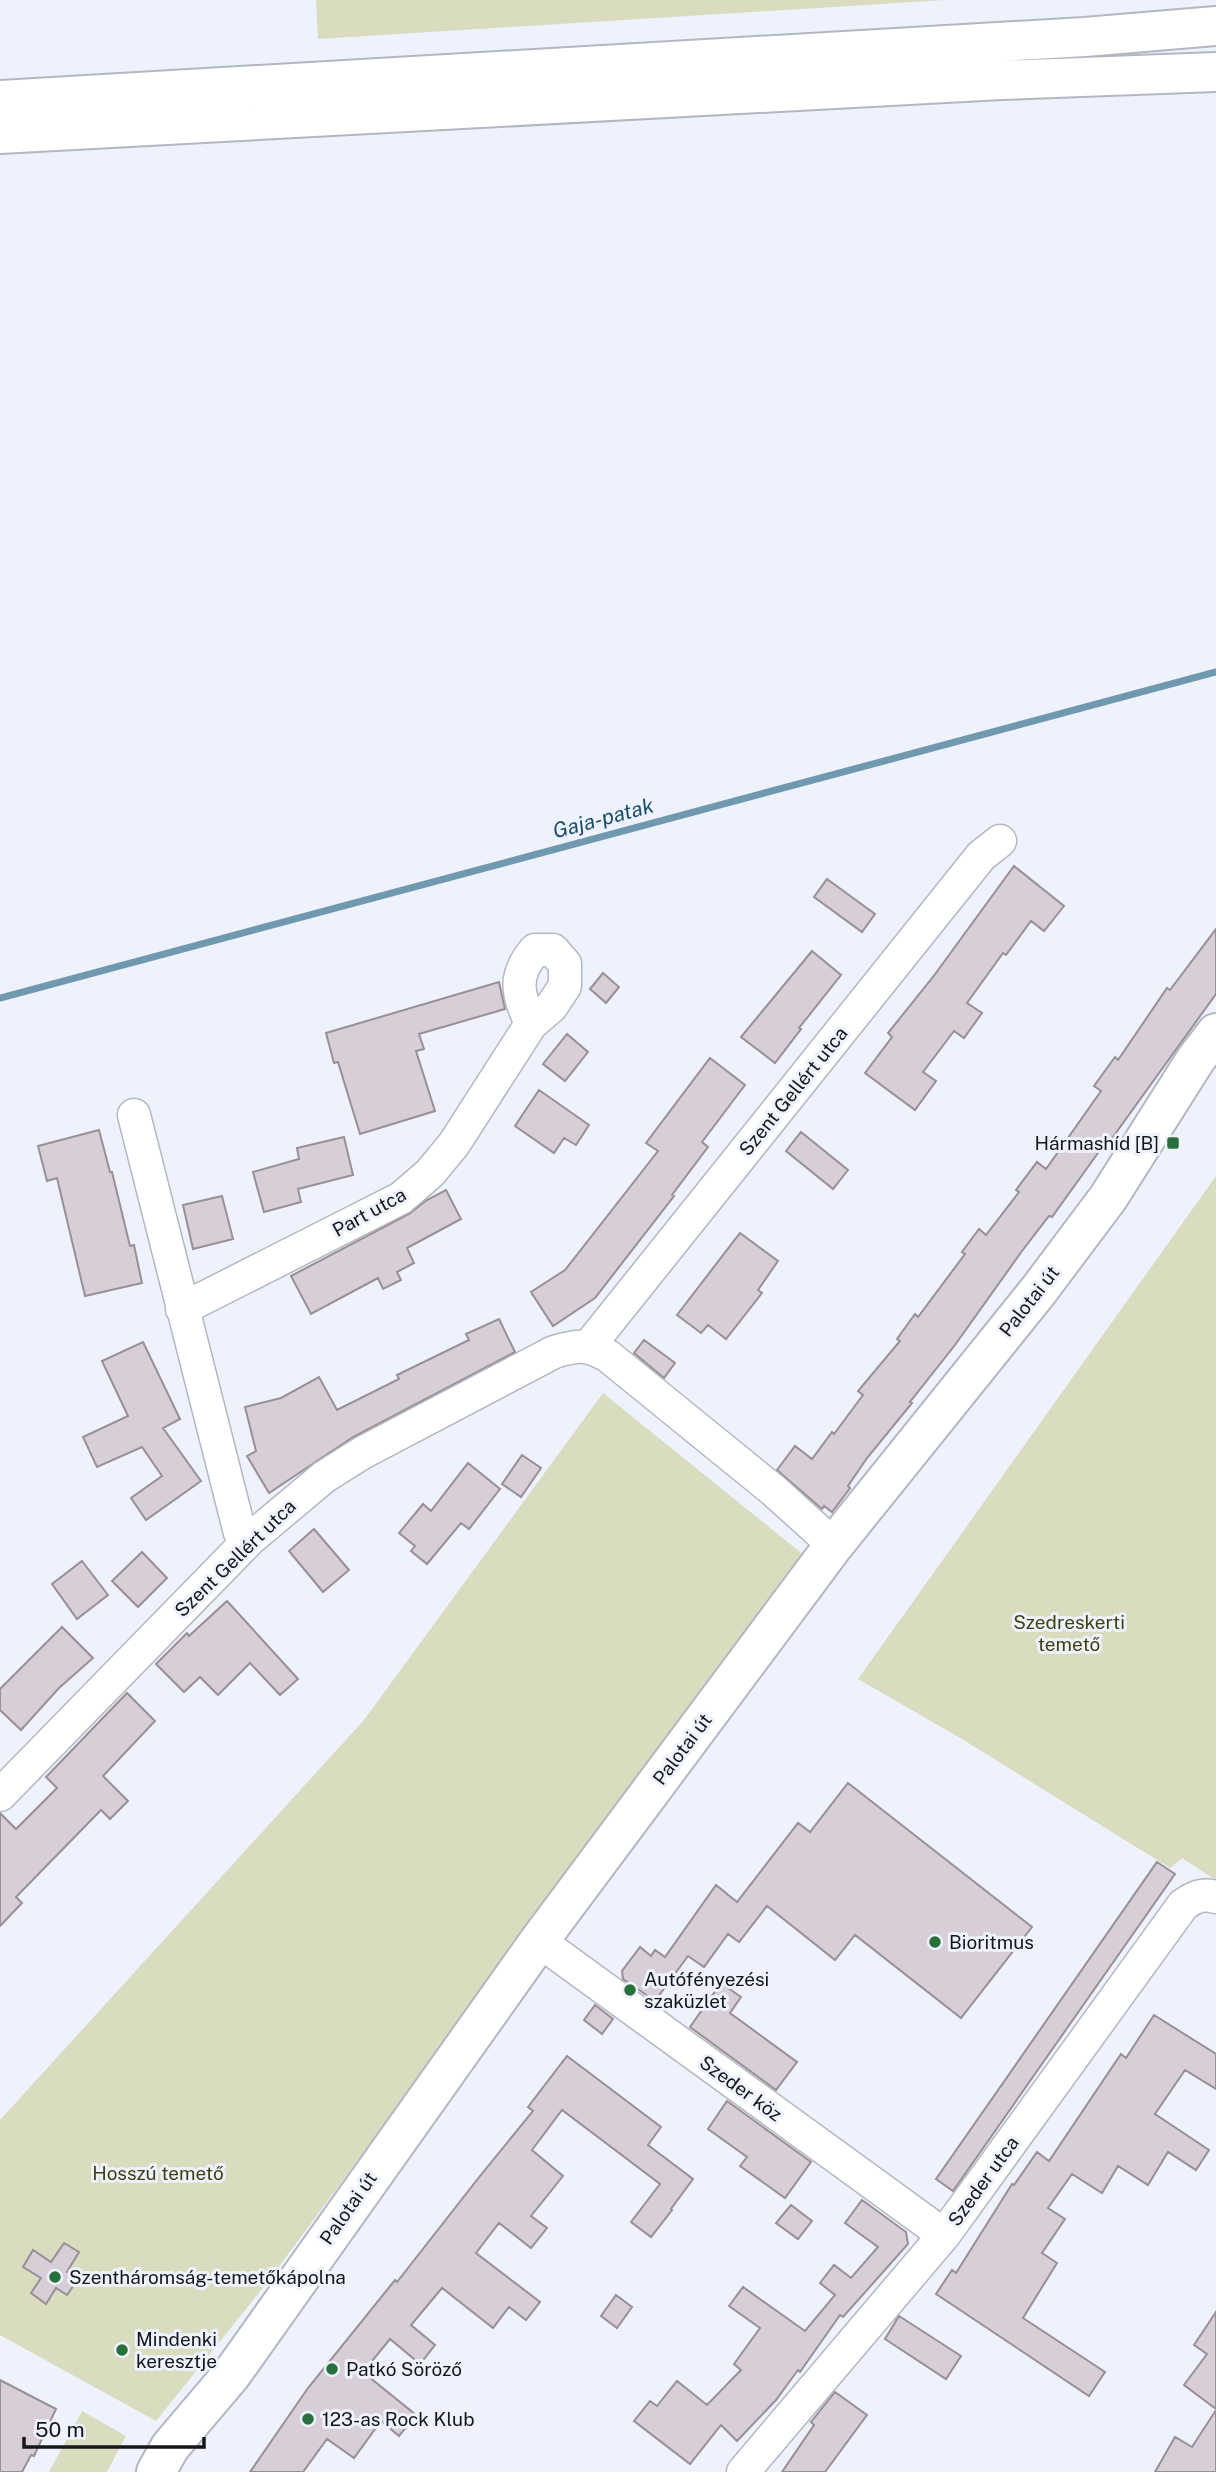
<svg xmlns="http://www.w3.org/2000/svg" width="1216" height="2472" font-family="'Public Sans',sans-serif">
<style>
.green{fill:#d9dcbf}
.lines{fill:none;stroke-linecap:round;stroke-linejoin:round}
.stream{stroke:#7099b0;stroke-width:7}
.building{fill:#d7ced7;stroke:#988f97;stroke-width:2}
.minor-casing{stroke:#b2b7c1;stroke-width:35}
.major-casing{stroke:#b2b7c1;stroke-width:42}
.minor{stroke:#fff;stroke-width:32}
.major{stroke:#fff;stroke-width:38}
.poi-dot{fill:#286f3c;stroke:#edf2fd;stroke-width:2.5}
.labels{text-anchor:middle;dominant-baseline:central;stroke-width:6;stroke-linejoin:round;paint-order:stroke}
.street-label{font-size:19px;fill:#15161a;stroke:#edf2fd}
.poi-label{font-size:19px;fill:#15161a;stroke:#edf2fd;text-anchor:start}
.park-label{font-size:19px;fill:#3f400e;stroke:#edf2fd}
.water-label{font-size:21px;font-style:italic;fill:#184e67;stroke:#edf2fd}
</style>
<rect width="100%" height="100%" fill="#edf2fd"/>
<path class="green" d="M 316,0 L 945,0 L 318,39 Z
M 1216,1176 L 1216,1880 L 1182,1858 L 1170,1868 L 962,1739 L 858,1679 Z
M 603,1393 L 805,1556 L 266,2284 L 156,2421 L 0,2335 L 0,2120 L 364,1720 Z
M 82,2411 L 126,2436 L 107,2472 L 49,2472 Z"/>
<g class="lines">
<path class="stream" d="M 0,998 L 1216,672"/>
</g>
<path class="building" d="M 1014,866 L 1064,906 L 1044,931 L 1031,921 L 1006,955 L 1003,953 L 967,1003 L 982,1013 L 964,1038 L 954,1031 L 923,1072 L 936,1081 L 915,1110 L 865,1073 L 892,1037 L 888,1033 L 933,977 Z
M 827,879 L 875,914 L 862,932 L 814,897 Z
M 1216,929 L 1216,994 L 1105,1148 L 1103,1146 L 1052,1217 L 1049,1216 L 1022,1251 L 955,1345 L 910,1402 L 912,1403 L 867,1458 L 848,1486 L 850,1488 L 832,1512 L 824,1506 L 822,1509 L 777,1470 L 795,1446 L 812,1459 L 832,1432 L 834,1434 L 863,1395 L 858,1391 L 900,1341 L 897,1339 L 915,1314 L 918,1317 L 965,1254 L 962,1252 L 979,1229 L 986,1235 L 1019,1192 L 1016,1190 L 1037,1162 L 1046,1169 L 1101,1091 L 1094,1086 L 1115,1057 L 1118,1060 L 1167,988 L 1170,990 Z
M 812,951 L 841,975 L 799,1028 L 801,1029 L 775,1063 L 741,1037 Z
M 603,973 L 619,987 L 606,1003 L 590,989 Z
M 499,982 L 505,1009 L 419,1034 L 424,1049 L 416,1051 L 435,1111 L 360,1134 L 338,1062 L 334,1063 L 326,1033 Z
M 567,1034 L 588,1052 L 565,1081 L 543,1064 Z
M 710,1058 L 745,1085 L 702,1142 L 708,1147 L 672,1195 L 674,1196 L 595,1298 L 553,1326 L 531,1292 L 565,1270 L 658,1151 L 646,1143 Z
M 539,1090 L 589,1125 L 576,1145 L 564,1138 L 554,1153 L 515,1126 Z
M 99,1130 L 110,1172 L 112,1172 L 130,1246 L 134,1245 L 142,1283 L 85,1296 L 57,1178 L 47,1181 L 38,1146 Z
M 801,1132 L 848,1170 L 833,1189 L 786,1151 Z
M 344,1137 L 353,1175 L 298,1189 L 301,1202 L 264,1212 L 253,1172 L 299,1159 L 297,1148 Z
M 446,1190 L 461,1219 L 407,1248 L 414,1263 L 397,1272 L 401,1280 L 383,1289 L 378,1278 L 311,1314 L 291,1276 L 409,1214 L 427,1200 Z
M 222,1196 L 233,1239 L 193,1249 L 183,1205 Z
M 740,1233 L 778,1261 L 758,1290 L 762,1293 L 726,1339 L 708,1325 L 701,1333 L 677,1315 Z
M 499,1319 L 515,1352 L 353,1437 L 269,1493 L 247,1456 L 256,1451 L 245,1407 L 281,1398 L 319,1377 L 337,1410 L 399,1379 L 397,1375 L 469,1340 L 466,1334 Z
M 644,1340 L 675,1363 L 664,1378 L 634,1353 Z
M 143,1342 L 180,1419 L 163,1428 L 201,1481 L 146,1520 L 131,1498 L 162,1476 L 142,1447 L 97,1467 L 83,1437 L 128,1416 L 102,1361 Z
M 522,1455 L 541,1468 L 521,1497 L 502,1484 Z
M 468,1463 L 500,1489 L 469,1529 L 461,1523 L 427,1564 L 411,1551 L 415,1546 L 399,1533 L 423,1504 L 431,1511 Z
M 314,1529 L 349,1570 L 323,1592 L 289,1551 Z
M 142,1552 L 167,1578 L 138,1607 L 112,1581 Z
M 82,1561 L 108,1595 L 77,1619 L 52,1584 Z
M 227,1601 L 298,1679 L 280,1695 L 250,1663 L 218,1695 L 200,1677 L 184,1692 L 156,1664 L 187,1633 L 189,1636 Z
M 62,1627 L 93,1658 L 59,1688 L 21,1730 L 0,1710 L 0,1689 Z
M 127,1693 L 155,1721 L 103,1776 L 128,1801 L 110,1819 L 101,1810 L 16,1897 L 22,1903 L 0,1926 L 0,1813 L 16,1829 L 57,1788 L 46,1777 Z
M 848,1783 L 1032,1927 L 961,2018 L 855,1935 L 835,1960 L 767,1906 L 739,1942 L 728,1934 L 704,1967 L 688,1956 L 655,2001 L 623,1979 L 622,1971 L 640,1947 L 651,1956 L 655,1950 L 665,1957 L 716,1885 L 737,1902 L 798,1823 L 810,1832 Z
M 1157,1862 L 1175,1874 L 953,2191 L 936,2179 Z
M 721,1983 L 741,1997 L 730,2013 L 797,2062 L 776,2090 L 690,2027 Z
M 595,2005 L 613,2019 L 602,2034 L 584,2020 Z
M 1154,2015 L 1216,2054 L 1216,2089 L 1185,2070 L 1155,2114 L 1209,2150 L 1196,2170 L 1168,2152 L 1148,2185 L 1118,2166 L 1102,2193 L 1072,2174 L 1048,2208 L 1065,2219 L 1042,2253 L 1057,2263 L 1023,2318 L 1105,2372 L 1089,2396 L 936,2294 L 952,2270 L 956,2273 L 1012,2184 L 1014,2185 L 1037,2152 L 1049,2161 L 1121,2054 L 1126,2058 Z
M 567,2056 L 661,2127 L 648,2145 L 693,2179 L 671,2209 L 672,2210 L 651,2237 L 631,2222 L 660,2184 L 562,2110 L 532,2150 L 563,2176 L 531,2216 L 547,2228 L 531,2248 L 499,2223 L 476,2253 L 540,2302 L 526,2320 L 509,2307 L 493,2328 L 442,2288 L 411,2325 L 435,2345 L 420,2364 L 390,2339 L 363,2372 L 416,2415 L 399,2436 L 381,2421 L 354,2458 L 327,2439 L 303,2472 L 250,2472 L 308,2388 L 395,2280 L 397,2282 L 480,2176 L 533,2111 L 528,2107 Z
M 727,2101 L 811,2162 L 785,2198 L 740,2166 L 747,2157 L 708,2129 Z
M 862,2200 L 906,2232 L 908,2244 L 843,2317 L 840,2315 L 800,2372 L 798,2370 L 776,2400 L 737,2441 L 721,2425 L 690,2464 L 634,2421 L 650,2401 L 657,2406 L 677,2381 L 707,2405 L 741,2370 L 734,2364 L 760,2328 L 729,2306 L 743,2287 L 805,2331 L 835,2295 L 820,2283 L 834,2265 L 851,2278 L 878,2247 L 845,2223 Z
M 791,2205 L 812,2221 L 798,2239 L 776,2223 Z
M 64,2243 L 79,2252 L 67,2272 L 78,2279 L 67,2295 L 56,2288 L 46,2304 L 31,2293 L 41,2278 L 23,2267 L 33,2250 L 51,2262 Z
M 616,2295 L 632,2307 L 617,2328 L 601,2316 Z
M 1216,2312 L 1216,2409 L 1184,2385 L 1207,2354 L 1194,2345 Z
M 899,2316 L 961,2356 L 946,2379 L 885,2339 Z
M 0,2380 L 56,2409 L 34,2456 L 31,2455 L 22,2472 L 0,2472 Z
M 835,2392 L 867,2415 L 825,2472 L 782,2472 L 814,2425 L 811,2422 Z
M 1216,2410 L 1216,2472 L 1155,2472 L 1175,2437 L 1192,2447 Z"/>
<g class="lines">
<defs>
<path id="minor" d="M 134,1115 L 240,1533 L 250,1539
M 182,1309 L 401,1198 L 430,1173 L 454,1144 L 531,1024 L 551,1007 L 565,986 L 565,964 L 553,950 L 535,950 C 512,977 518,994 531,1024
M 589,1346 L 981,856 L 1000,841
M 0,1795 L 250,1539 L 324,1477 L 362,1453 L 554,1352 C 578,1345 586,1344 608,1356 L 773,1490 L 834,1545
M 539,1941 L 944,2235
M 743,2472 L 944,2235 L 1183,1905 C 1194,1897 1202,1893 1216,1897"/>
<path id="major" d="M 0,100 L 1085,37 L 1216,26
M 0,134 L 1001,80 L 1216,72
M 156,2472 L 170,2447 L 231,2375 L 539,1941 L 834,1545 L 1039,1290 L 1108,1198 L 1196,1059 L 1216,1033"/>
</defs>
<use href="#minor" class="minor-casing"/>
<use href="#major" class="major-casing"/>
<use href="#minor" class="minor"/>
<use href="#major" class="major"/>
</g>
<g class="poi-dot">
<rect x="1166" y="1136" width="14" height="14" rx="3.5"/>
<circle cx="935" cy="1942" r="7"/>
<circle cx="630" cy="1990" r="7"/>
<circle cx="55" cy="2277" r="7"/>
<circle cx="122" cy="2350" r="7"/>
<circle cx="332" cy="2369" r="7"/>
<circle cx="308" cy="2419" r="7"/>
</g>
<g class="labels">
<g class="street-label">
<text transform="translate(793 1091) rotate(-51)">Szent Gellért utca</text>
<text transform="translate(369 1212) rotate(-29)">Part utca</text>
<text transform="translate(1029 1301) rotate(-52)">Palotai út</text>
<text transform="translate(235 1558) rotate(-44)">Szent Gellért utca</text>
<text transform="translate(682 1749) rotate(-53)">Palotai út</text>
<text transform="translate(741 2088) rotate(36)">Szeder köz</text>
<text transform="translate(983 2181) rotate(-54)">Szeder utca</text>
<text transform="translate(348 2208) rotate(-55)">Palotai út</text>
</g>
<g class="poi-label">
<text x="1159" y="1143" text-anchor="end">Hármashíd [B]</text>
<text x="949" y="1942">Bioritmus</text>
<text x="644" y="1979">Autófényezési<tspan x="644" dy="22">szaküzlet</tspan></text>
<text x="69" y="2277">Szentháromság-temetőkápolna</text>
<text x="136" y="2339">Mindenki<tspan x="136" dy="22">keresztje</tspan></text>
<text x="346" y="2369">Patkó Söröző</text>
<text x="322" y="2419">123-as Rock Klub</text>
</g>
<g class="park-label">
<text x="1069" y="1622">Szedreskerti<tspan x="1069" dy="22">temető</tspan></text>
<text x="158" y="2173">Hosszú temető</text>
</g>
<g class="water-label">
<text transform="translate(603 818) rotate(-15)">Gaja-patak</text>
</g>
</g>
<path d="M24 2437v10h180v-10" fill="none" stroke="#15161a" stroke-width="3.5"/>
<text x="35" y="2437" font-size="21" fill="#15161a" stroke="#edf2fd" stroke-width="5" paint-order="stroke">50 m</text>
</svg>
